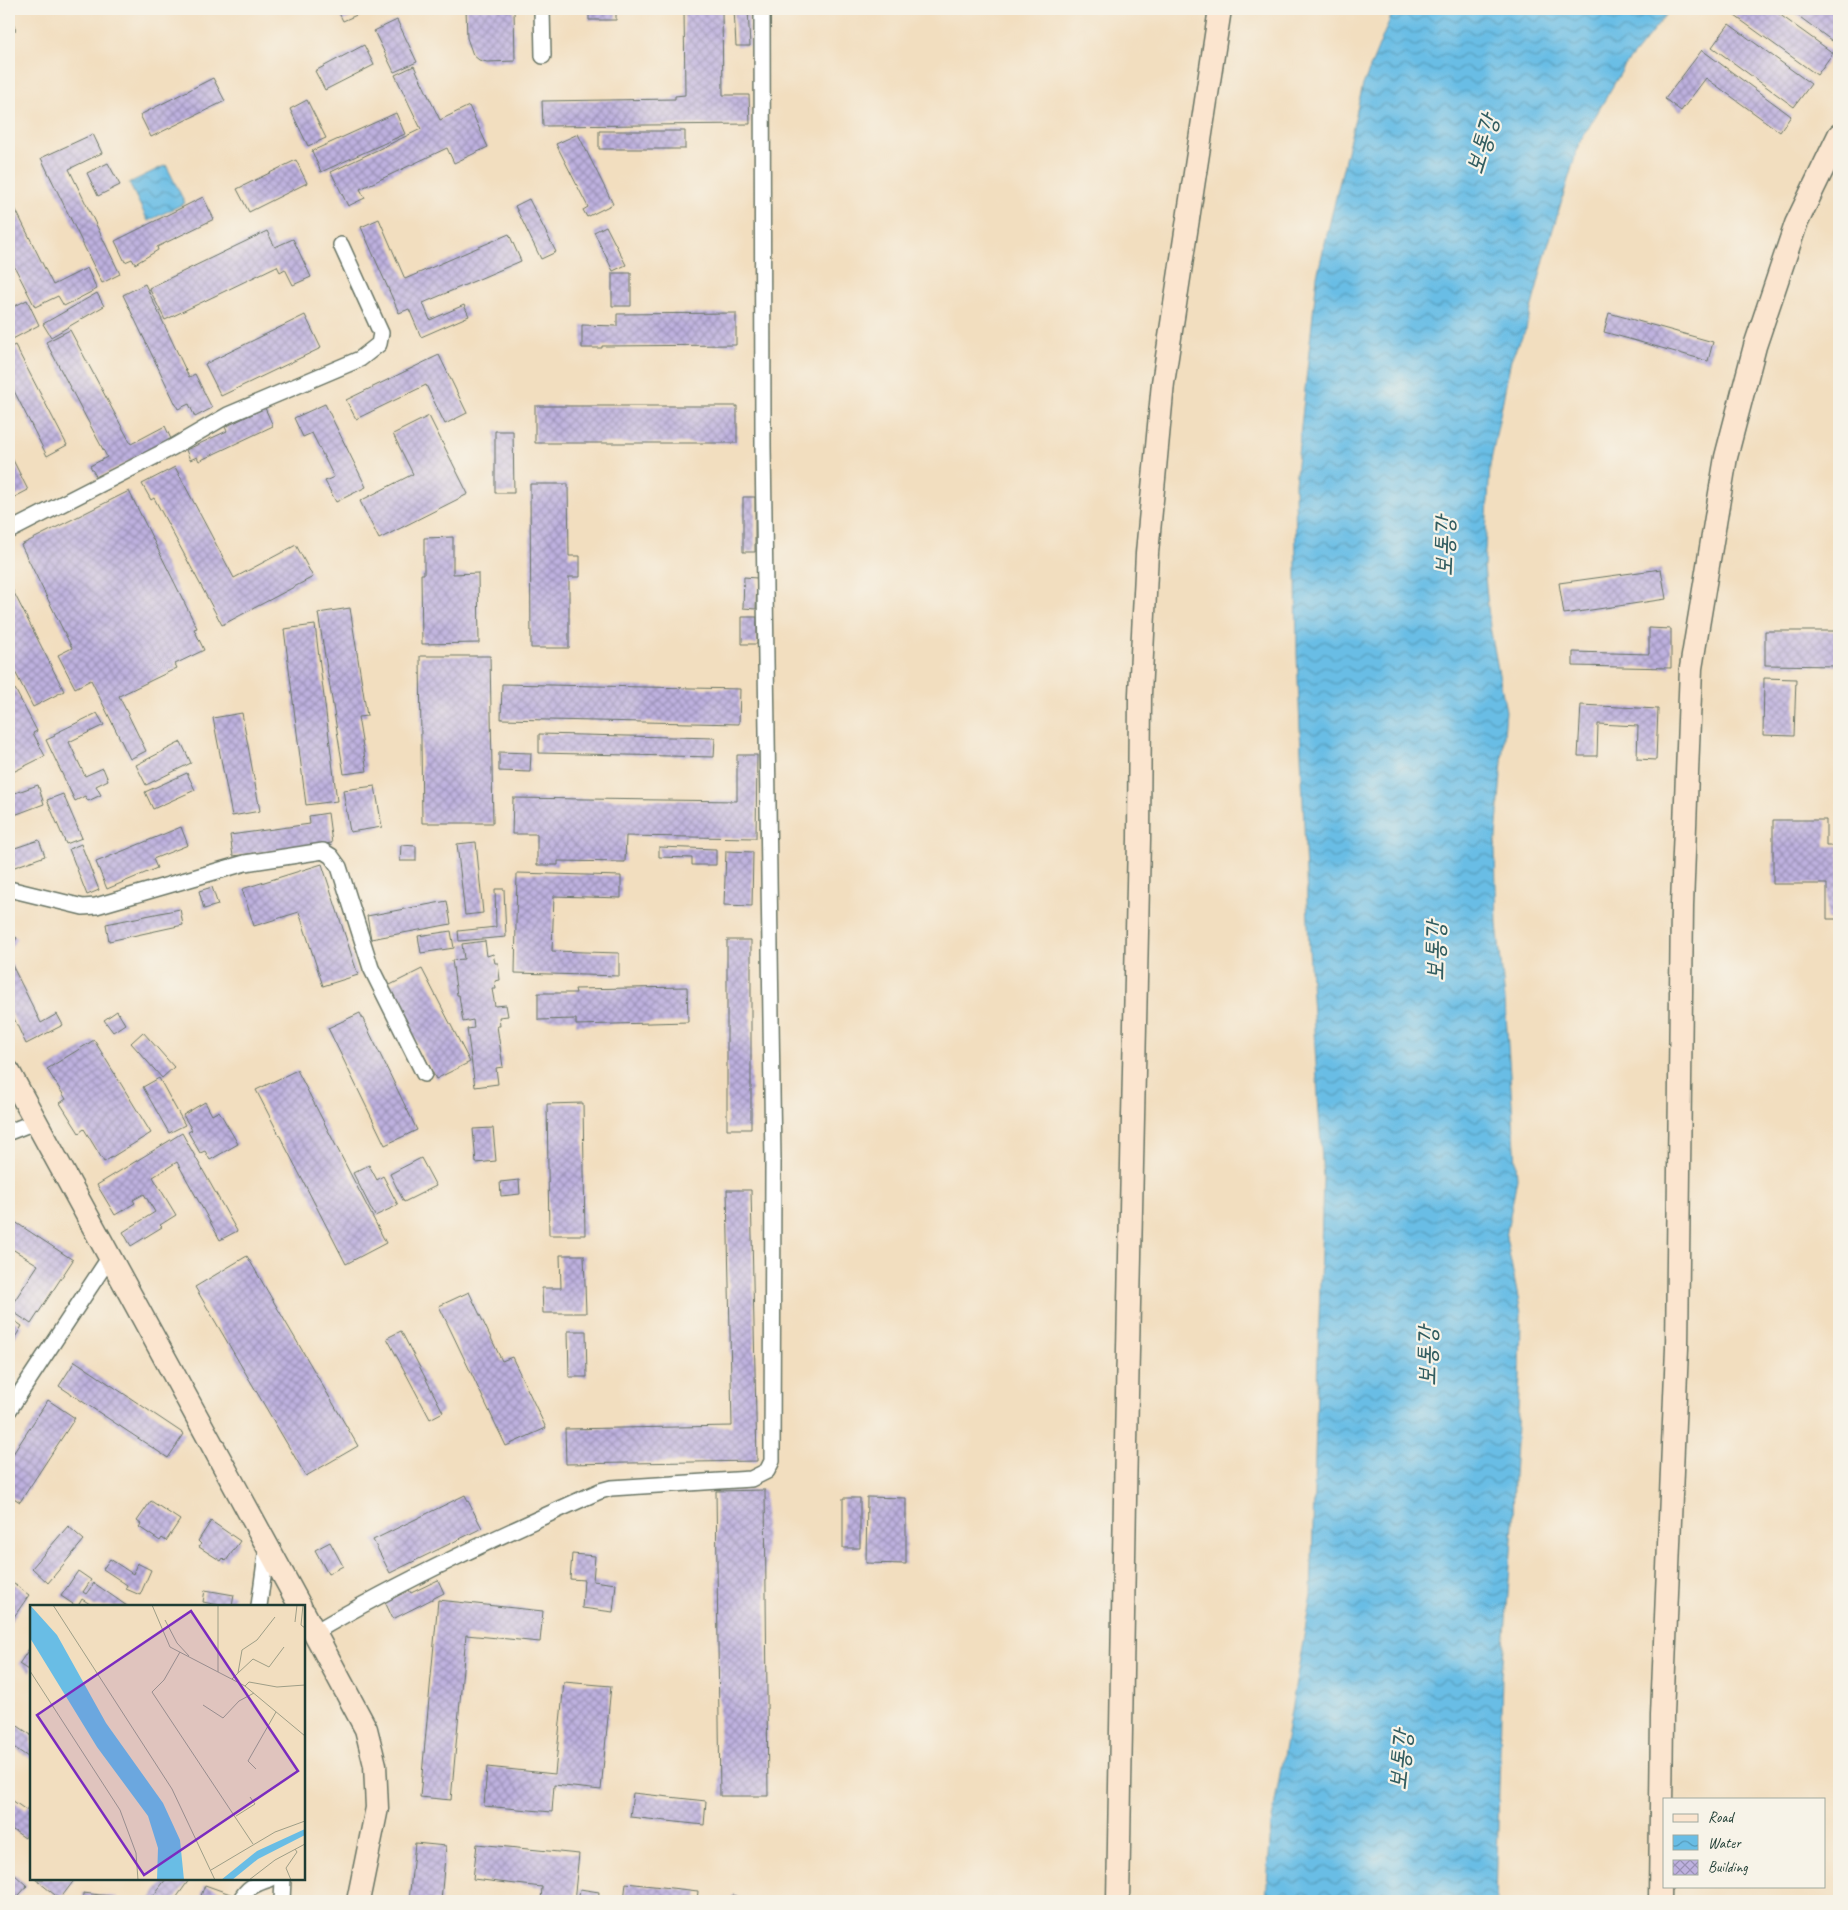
<svg xmlns="http://www.w3.org/2000/svg" width="1848" height="1910" font-family="Caveat,'Poor Story',sans-serif">
<style>
.water{fill:url(#water-waves);stroke:#447d8c}
.building{fill:url(#building-cross-hatch)}
.lines{fill:none;stroke-linecap:round;stroke-linejoin:round}
.street-casing{stroke:#697565;stroke-width:18}
.secondary-casing{stroke:#697565;stroke-width:25}
.street{stroke:#fff;stroke-width:15}
.secondary{stroke:#fbe5cf;stroke-width:22}
.labels{text-anchor:middle;dominant-baseline:central;stroke-width:4.5;stroke-linejoin:round;paint-order:stroke}
.water-label{font-size:25px;font-style:italic;fill:#325d60;stroke:#f7f3e8}
.inset-road{fill:none;stroke:#9e9e87;stroke-width:1}
.view{fill:#7b2cbf;fill-opacity:0.15;stroke:#7b2cbf;stroke-width:2.5}
.inset-edge{fill:none;stroke:#1f3d34;stroke-width:2.5}
</style>
<defs>
<pattern id="water-waves" width="16" height="10" patternUnits="userSpaceOnUse" patternTransform="scale(1.25)"><rect width="16" height="10" fill="#69bde5"/><path d="M0 5q4-4 8 0t8 0" fill="none" stroke="#569bba"/></pattern>
<pattern id="building-cross-hatch" width="8" height="8" patternUnits="userSpaceOnUse" patternTransform="scale(1.25)"><rect width="8" height="8" fill="#beb1df"/><path d="M0 0l8 8M0 8l8-8" fill="none" stroke="#9a91b6"/></pattern>
</defs>
<rect width="100%" height="100%" fill="#f7f3e8"/>
<filter id="ink" filterUnits="userSpaceOnUse"><feTurbulence type="fractalNoise" baseFrequency=".02" numOctaves="2"/><feDisplacementMap in="SourceGraphic" scale="10" xChannelSelector="R" yChannelSelector="G"/><feConvolveMatrix kernelMatrix="1 2 1 2 8 2 1 2 1" color-interpolation-filters="sRGB"/></filter>
<filter id="wash" filterUnits="userSpaceOnUse"><feTurbulence type="fractalNoise" baseFrequency=".0096" numOctaves="4" result="noise"/><feDisplacementMap in="SourceGraphic" scale="20" xChannelSelector="R" yChannelSelector="G"/><feGaussianBlur stdDeviation="1.12" result="paint"/><feColorMatrix in="noise" values="0 0 0 0 0 0 0 0 0 0 0 0 0 0 0 0 0 1.4 0 .05"/><feComposite in="paint" operator="in"/></filter>
<g filter="url(#wash)">
<rect width="100%" height="100%" fill="#f2debf"/>
<path class="water" d="M 1394,9 L 1671,9 L 1624,67 L 1579,144 L 1546,252 L 1526,329 L 1511,359 L 1490,466 L 1484,567 L 1490,627 L 1506,711 L 1495,851 L 1497,924 L 1505,1000 L 1517,1178 L 1506,1237 L 1521,1313 L 1520,1376 L 1514,1476 L 1513,1525 L 1502,1675 L 1496,1901 L 1266,1901 L 1271,1825 L 1311,1596 L 1323,1179 L 1309,948 L 1297,655 L 1295,483 L 1317,276 L 1363,85 Z
M 166,165 L 185,203 L 148,221 L 129,183 Z"/>
<g id="blocks">
<path class="building" d="M 337,9 L 370,9 L 343,21 Z
M 466,9 L 514,9 L 515,61 L 487,62 L 479,60 L 473,55 L 467,38 Z
M 589,9 L 616,9 L 616,20 L 589,20 Z
M 684,9 L 722,9 L 723,95 L 749,95 L 750,124 L 543,126 L 542,101 L 675,99 L 675,96 L 685,95 Z
M 734,9 L 748,9 L 750,46 L 736,46 Z
M 1740,9 L 1772,9 L 1833,53 L 1817,75 L 1735,16 Z
M 1789,9 L 1836,9 L 1839,11 L 1839,46 Z
M 9,16 L 16,30 L 9,33 Z
M 397,20 L 417,62 L 394,72 L 374,31 Z
M 1729,24 L 1811,84 L 1794,107 L 1712,47 Z
M 364,45 L 374,65 L 325,90 L 315,71 Z
M 1702,50 L 1791,116 L 1780,132 L 1706,78 L 1681,111 L 1665,99 Z
M 414,66 L 440,120 L 469,106 L 488,147 L 454,163 L 447,148 L 360,189 L 365,198 L 348,206 L 331,172 L 421,129 L 395,75 Z
M 213,78 L 225,101 L 151,137 L 140,115 Z
M 307,100 L 326,138 L 308,146 L 290,109 Z
M 396,113 L 405,134 L 321,172 L 312,151 Z
M 599,131 L 685,131 L 685,149 L 599,149 Z
M 93,134 L 102,153 L 69,169 L 120,274 L 102,283 L 41,158 Z
M 578,134 L 613,204 L 587,217 L 583,210 L 588,207 L 556,144 Z
M 296,160 L 307,183 L 249,212 L 237,189 Z
M 108,163 L 120,185 L 98,196 L 87,173 Z
M 9,196 L 53,285 L 87,268 L 97,289 L 64,306 L 58,296 L 35,307 L 9,256 Z
M 203,197 L 214,219 L 157,247 L 158,250 L 135,264 L 132,259 L 125,262 L 115,241 Z
M 529,199 L 556,252 L 541,259 L 515,206 Z
M 379,219 L 405,279 L 509,234 L 521,261 L 423,303 L 430,320 L 464,305 L 469,316 L 421,337 L 409,309 L 399,313 L 361,227 Z
M 606,226 L 626,265 L 613,271 L 594,232 Z
M 267,231 L 275,247 L 293,239 L 311,277 L 293,285 L 285,269 L 280,272 L 277,266 L 165,320 L 149,288 Z
M 612,273 L 631,273 L 631,306 L 612,306 Z
M 145,284 L 189,377 L 195,374 L 212,408 L 195,417 L 189,404 L 178,409 L 123,295 Z
M 97,293 L 104,306 L 51,337 L 43,324 Z
M 27,300 L 39,325 L 9,341 L 9,309 Z
M 736,313 L 736,345 L 602,346 L 602,348 L 582,348 L 582,325 L 617,326 L 617,314 Z
M 1609,313 L 1713,342 L 1708,361 L 1604,332 Z
M 305,315 L 321,348 L 221,396 L 205,364 Z
M 70,330 L 131,444 L 165,426 L 171,439 L 97,478 L 90,466 L 107,457 L 46,342 Z
M 15,345 L 67,445 L 47,456 L 9,381 L 9,348 Z
M 439,355 L 467,413 L 445,424 L 426,385 L 356,419 L 346,400 Z
M 325,404 L 366,487 L 336,502 L 325,481 L 334,477 L 312,433 L 303,437 L 294,418 Z
M 535,406 L 737,406 L 737,443 L 535,443 Z
M 265,408 L 273,426 L 199,461 L 197,457 L 190,460 L 186,450 L 227,431 L 225,427 Z
M 429,416 L 468,494 L 379,539 L 360,501 L 413,474 L 393,434 Z
M 495,431 L 513,431 L 514,493 L 495,493 Z
M 9,452 L 28,490 L 9,500 Z
M 175,467 L 234,578 L 296,545 L 313,577 L 222,625 L 154,498 L 151,500 L 142,484 Z
M 530,484 L 568,484 L 569,556 L 580,556 L 580,577 L 569,577 L 569,648 L 531,648 Z
M 129,491 L 197,628 L 194,629 L 204,650 L 175,664 L 177,668 L 119,696 L 146,751 L 130,759 L 91,680 L 75,688 L 58,655 L 72,648 L 21,545 Z
M 743,497 L 755,497 L 755,552 L 743,552 Z
M 453,537 L 453,574 L 478,573 L 479,643 L 422,644 L 421,574 L 424,574 L 424,538 Z
M 1661,569 L 1666,599 L 1564,614 L 1559,583 Z
M 744,577 L 757,578 L 756,609 L 743,608 Z
M 9,583 L 64,691 L 33,707 L 9,660 Z
M 350,608 L 367,716 L 358,717 L 367,771 L 344,774 L 318,613 Z
M 742,617 L 757,617 L 757,644 L 742,644 Z
M 315,625 L 337,801 L 306,805 L 284,629 Z
M 1649,628 L 1671,629 L 1671,668 L 1573,666 L 1573,652 L 1649,654 Z
M 1765,631 L 1839,631 L 1839,666 L 1765,665 Z
M 420,656 L 490,656 L 493,823 L 422,823 Z
M 1764,678 L 1796,679 L 1794,736 L 1763,735 Z
M 502,684 L 740,689 L 739,724 L 501,719 Z
M 15,689 L 37,731 L 33,733 L 45,756 L 9,774 L 9,692 Z
M 1581,705 L 1658,709 L 1656,760 L 1637,759 L 1638,726 L 1598,724 L 1597,756 L 1578,756 Z
M 97,713 L 104,725 L 69,742 L 85,776 L 103,768 L 108,780 L 96,786 L 101,795 L 88,801 L 85,796 L 75,801 L 46,740 L 55,736 L 54,734 Z
M 242,713 L 260,811 L 232,816 L 213,718 Z
M 539,734 L 715,738 L 714,757 L 539,753 Z
M 181,742 L 191,763 L 146,785 L 136,765 Z
M 499,752 L 531,753 L 530,772 L 499,771 Z
M 737,755 L 757,755 L 756,838 L 626,836 L 625,862 L 558,861 L 558,865 L 537,865 L 537,834 L 512,834 L 513,798 L 737,801 Z
M 187,773 L 195,790 L 153,809 L 145,792 Z
M 38,785 L 44,804 L 9,817 L 9,795 Z
M 375,786 L 382,827 L 350,832 L 343,790 Z
M 63,794 L 82,838 L 66,844 L 47,800 Z
M 328,813 L 332,843 L 233,856 L 230,835 L 310,824 L 309,816 Z
M 1773,820 L 1826,820 L 1826,846 L 1839,846 L 1839,919 L 1827,919 L 1827,884 L 1773,884 Z
M 181,827 L 188,845 L 153,859 L 157,868 L 107,889 L 96,862 Z
M 39,840 L 45,856 L 9,869 L 9,850 Z
M 476,842 L 483,913 L 465,915 L 457,844 Z
M 81,844 L 99,890 L 87,895 L 69,849 Z
M 401,845 L 416,846 L 416,861 L 400,861 Z
M 659,847 L 716,849 L 716,865 L 692,865 L 692,858 L 659,857 Z
M 726,851 L 753,852 L 752,906 L 724,905 Z
M 322,864 L 358,975 L 323,986 L 299,912 L 254,926 L 242,889 Z
M 517,873 L 621,876 L 621,898 L 554,896 L 552,951 L 619,953 L 619,976 L 515,973 Z
M 212,887 L 218,905 L 204,909 L 199,891 Z
M 495,889 L 504,889 L 506,937 L 459,941 L 458,931 L 496,927 Z
M 447,901 L 451,924 L 371,939 L 367,916 Z
M 180,909 L 183,925 L 109,941 L 106,924 Z
M 451,931 L 454,948 L 421,953 L 418,936 Z
M 9,932 L 17,938 L 10,949 L 9,948 Z
M 727,940 L 751,940 L 751,1129 L 727,1129 Z
M 485,941 L 487,956 L 493,954 L 495,963 L 498,963 L 500,980 L 495,981 L 496,989 L 492,989 L 495,1006 L 506,1005 L 508,1016 L 499,1017 L 500,1026 L 497,1026 L 503,1067 L 496,1068 L 498,1084 L 475,1087 L 467,1029 L 474,1028 L 473,1020 L 463,1022 L 459,995 L 457,995 L 452,960 L 464,959 L 462,944 Z
M 11,963 L 41,1023 L 57,1014 L 63,1025 L 26,1044 L 9,1008 L 9,964 Z
M 422,969 L 470,1062 L 436,1079 L 388,986 Z
M 687,987 L 688,1022 L 576,1025 L 576,1019 L 538,1020 L 538,993 L 576,993 L 575,989 Z
M 117,1011 L 125,1024 L 113,1032 L 104,1020 Z
M 360,1013 L 417,1130 L 385,1145 L 328,1028 Z
M 143,1032 L 174,1067 L 162,1078 L 131,1043 Z
M 94,1040 L 151,1133 L 104,1162 L 84,1129 L 79,1133 L 60,1103 L 66,1099 L 47,1069 Z
M 297,1070 L 386,1243 L 346,1264 L 256,1090 Z
M 159,1078 L 185,1125 L 169,1133 L 143,1087 Z
M 205,1102 L 212,1115 L 219,1111 L 238,1144 L 210,1160 L 205,1151 L 200,1153 L 188,1132 L 192,1130 L 183,1115 Z
M 583,1103 L 585,1235 L 549,1235 L 547,1104 Z
M 493,1128 L 496,1161 L 476,1163 L 473,1129 Z
M 182,1133 L 237,1231 L 220,1240 L 177,1162 L 153,1177 L 176,1215 L 160,1225 L 162,1227 L 131,1246 L 123,1232 L 155,1212 L 144,1194 L 133,1200 L 135,1203 L 115,1215 L 97,1185 Z
M 421,1158 L 436,1186 L 404,1202 L 390,1174 Z
M 369,1165 L 377,1180 L 383,1176 L 398,1205 L 375,1216 L 353,1173 Z
M 519,1180 L 520,1194 L 501,1196 L 500,1182 Z
M 727,1190 L 751,1190 L 757,1461 L 566,1464 L 565,1429 L 732,1426 Z
M 9,1218 L 73,1260 L 31,1324 L 9,1309 L 38,1265 L 9,1247 Z
M 560,1255 L 584,1255 L 586,1313 L 543,1313 L 542,1288 L 561,1288 Z
M 247,1256 L 358,1446 L 306,1476 L 195,1287 Z
M 469,1292 L 502,1361 L 512,1357 L 546,1428 L 506,1446 L 439,1306 Z
M 9,1317 L 22,1326 L 9,1347 Z
M 401,1331 L 443,1412 L 430,1419 L 387,1338 Z
M 568,1331 L 586,1331 L 587,1377 L 569,1377 Z
M 75,1361 L 184,1434 L 168,1458 L 59,1386 Z
M 48,1400 L 75,1418 L 20,1502 L 9,1495 L 9,1460 Z
M 765,1490 L 768,1796 L 720,1796 L 716,1491 Z
M 465,1495 L 482,1528 L 390,1573 L 373,1540 Z
M 867,1497 L 906,1498 L 906,1564 L 866,1563 Z
M 843,1498 L 860,1498 L 860,1548 L 843,1548 Z
M 151,1501 L 180,1520 L 166,1541 L 162,1538 L 160,1541 L 139,1527 L 141,1524 L 137,1521 Z
M 211,1521 L 240,1541 L 226,1561 L 223,1558 L 221,1561 L 199,1547 L 201,1544 L 198,1541 Z
M 68,1526 L 84,1540 L 48,1583 L 32,1568 Z
M 330,1542 L 343,1566 L 328,1574 L 315,1550 Z
M 572,1554 L 595,1556 L 593,1581 L 616,1584 L 613,1612 L 582,1608 L 584,1580 L 570,1579 Z
M 110,1559 L 133,1574 L 137,1563 L 151,1570 L 140,1595 L 126,1589 L 127,1585 L 103,1569 Z
M 78,1571 L 91,1580 L 83,1592 L 86,1594 L 94,1583 L 127,1606 L 93,1606 L 82,1599 L 78,1606 L 76,1606 L 61,1596 Z
M 438,1580 L 444,1593 L 393,1619 L 385,1602 L 409,1590 L 411,1593 Z
M 13,1583 L 29,1595 L 9,1624 L 9,1588 Z
M 205,1590 L 234,1595 L 232,1606 L 218,1606 L 218,1605 L 203,1602 Z
M 438,1600 L 543,1611 L 540,1642 L 466,1635 L 451,1800 L 420,1797 Z
M 31,1646 L 31,1672 L 19,1664 Z
M 564,1682 L 611,1686 L 601,1790 L 554,1785 L 552,1812 L 484,1806 L 487,1767 L 555,1774 Z
M 9,1720 L 31,1735 L 31,1759 L 9,1744 Z
M 633,1793 L 706,1801 L 704,1825 L 630,1817 Z
M 9,1798 L 26,1810 L 31,1803 L 31,1828 L 25,1838 L 13,1830 L 12,1831 L 9,1829 Z
M 415,1843 L 446,1846 L 441,1901 L 409,1901 Z
M 477,1844 L 579,1854 L 574,1901 L 541,1901 L 542,1887 L 473,1879 Z
M 13,1873 L 27,1886 L 14,1901 L 9,1901 L 9,1879 Z
M 35,1879 L 75,1879 L 60,1899 Z
M 166,1879 L 189,1880 L 174,1901 L 149,1901 Z
M 626,1883 L 698,1891 L 697,1901 L 624,1901 Z
M 205,1885 L 233,1895 L 230,1901 L 199,1901 Z
M 580,1889 L 599,1892 L 598,1901 L 578,1901 Z
M 83,1893 L 118,1897 L 117,1901 L 83,1901 Z
M 733,1895 L 747,1901 L 730,1901 Z"/>
</g>
</g>
<g filter="url(#ink)">
<use href="#blocks" fill-opacity="0" stroke="#697565" stroke-width="1"/>
<g class="lines">
<defs>
<path id="street" d="M 542,9 L 543,56
M 9,531 L 173,447 L 228,415 L 360,359 L 379,344 L 381,333 L 341,245
M 9,889 L 83,907 L 96,906 L 245,863 L 323,851 L 331,856 L 339,867 L 371,968 L 424,1074
M 9,1132 L 37,1121
M 9,1410 L 109,1258
M 259,1606 L 267,1547
M 315,1632 C 406,1578 504,1534 600,1491 L 611,1488 L 751,1479 L 767,1471 L 772,1461 L 773,1162 L 763,446 L 762,9
M 240,1901 C 246,1888 256,1883 270,1879
M 282,1901 L 283,1879"/>
<path id="secondary" d="M 9,1072 L 300,1606
M 304,1613 L 366,1729 L 375,1765 L 377,1808 L 358,1901
M 1118,1901 L 1126,1442 L 1139,839 L 1140,694 L 1147,553 L 1163,383 L 1220,9
M 1660,1901 L 1662,1715 L 1677,1348 L 1682,905 L 1691,668 L 1726,457 L 1755,346 L 1796,224 L 1839,135"/>
</defs>
<use href="#street" class="street-casing"/>
<use href="#secondary" class="secondary-casing"/>
<use href="#street" class="street"/>
<use href="#secondary" class="secondary"/>
</g>
</g>
<g class="labels">
<g class="water-label">
<text transform="translate(1482 144) rotate(-73)">보통강</text>
<text transform="translate(1444 546) rotate(-88)">보통강</text>
<text transform="translate(1435 951) rotate(-89)">보통강</text>
<text transform="translate(1427 1356) rotate(-89)">보통강</text>
<text transform="translate(1400 1760) rotate(-84)">보통강</text>
</g>
</g>
<g transform="translate(30 1605)">
<rect width="275" height="275" fill="#f2debf"/>
<path d="M 0,0 L 27,30 L 76,118 L 133,198 L 150,235 L 154,275 L 127,275 L 128,243 L 118,211 L 67,142 L 0,33 ZM 275,224 L 275,230 L 228,254 L 202,275 L 191,275 L 227,246 Z" fill="#69bde5"/>
<path class="inset-road" d="M 23,0 L 142,184 L 185,275M 122,0 L 140,42 L 215,81 L 275,131M 188,0 L 188,67M 198,0 L 218,0M 273,0 L 271,20 L 275,23M 135,15 L 147,38 L 159,51M 265,17 L 267,0M 150,47 L 134,75 L 122,87 L 223,239M 0,66 L 90,205 L 106,248 L 108,275M 208,68 L 223,54 L 239,62 L 254,42M 202,74 L 208,68 L 212,45 L 227,35 L 245,12M 215,81 L 219,77 L 247,82 L 275,80M 173,100 L 193,113 L 209,96 L 224,88M 226,164 L 218,156 L 246,107M 206,211 L 225,199 L 220,192M 181,265 L 245,227 L 275,216M 219,275 L 245,255 L 275,239M 261,275 L 256,263 L 267,247 L 265,244"/>
<path class="view" d="M 161,6 L 268,166 L 114,270 L 7,110 Z"/>
<rect width="275" height="275" class="inset-edge"/>
</g>
<rect width="1848" height="1910" fill="none" stroke="#f7f3e8" stroke-width="30"/>
<rect x="1663" y="1798" width="162" height="90" fill="#f7f3e8" stroke="#a1aaa0"/>
<rect x="1673" y="1814" width="25" height="8" fill="#fbe5cf" stroke="#a1aaa0"/>
<text x="1708" y="1822" font-size="15" fill="#1f3d34">Road</text>
<rect x="1673" y="1835" width="25" height="15" fill="url(#water-waves)" stroke="#a1aaa0"/>
<text x="1708" y="1848" font-size="15" fill="#1f3d34">Water</text>
<rect x="1673" y="1860" width="25" height="15" fill="url(#building-cross-hatch)" stroke="#a1aaa0"/>
<text x="1708" y="1872" font-size="15" fill="#1f3d34">Building</text>
</svg>
